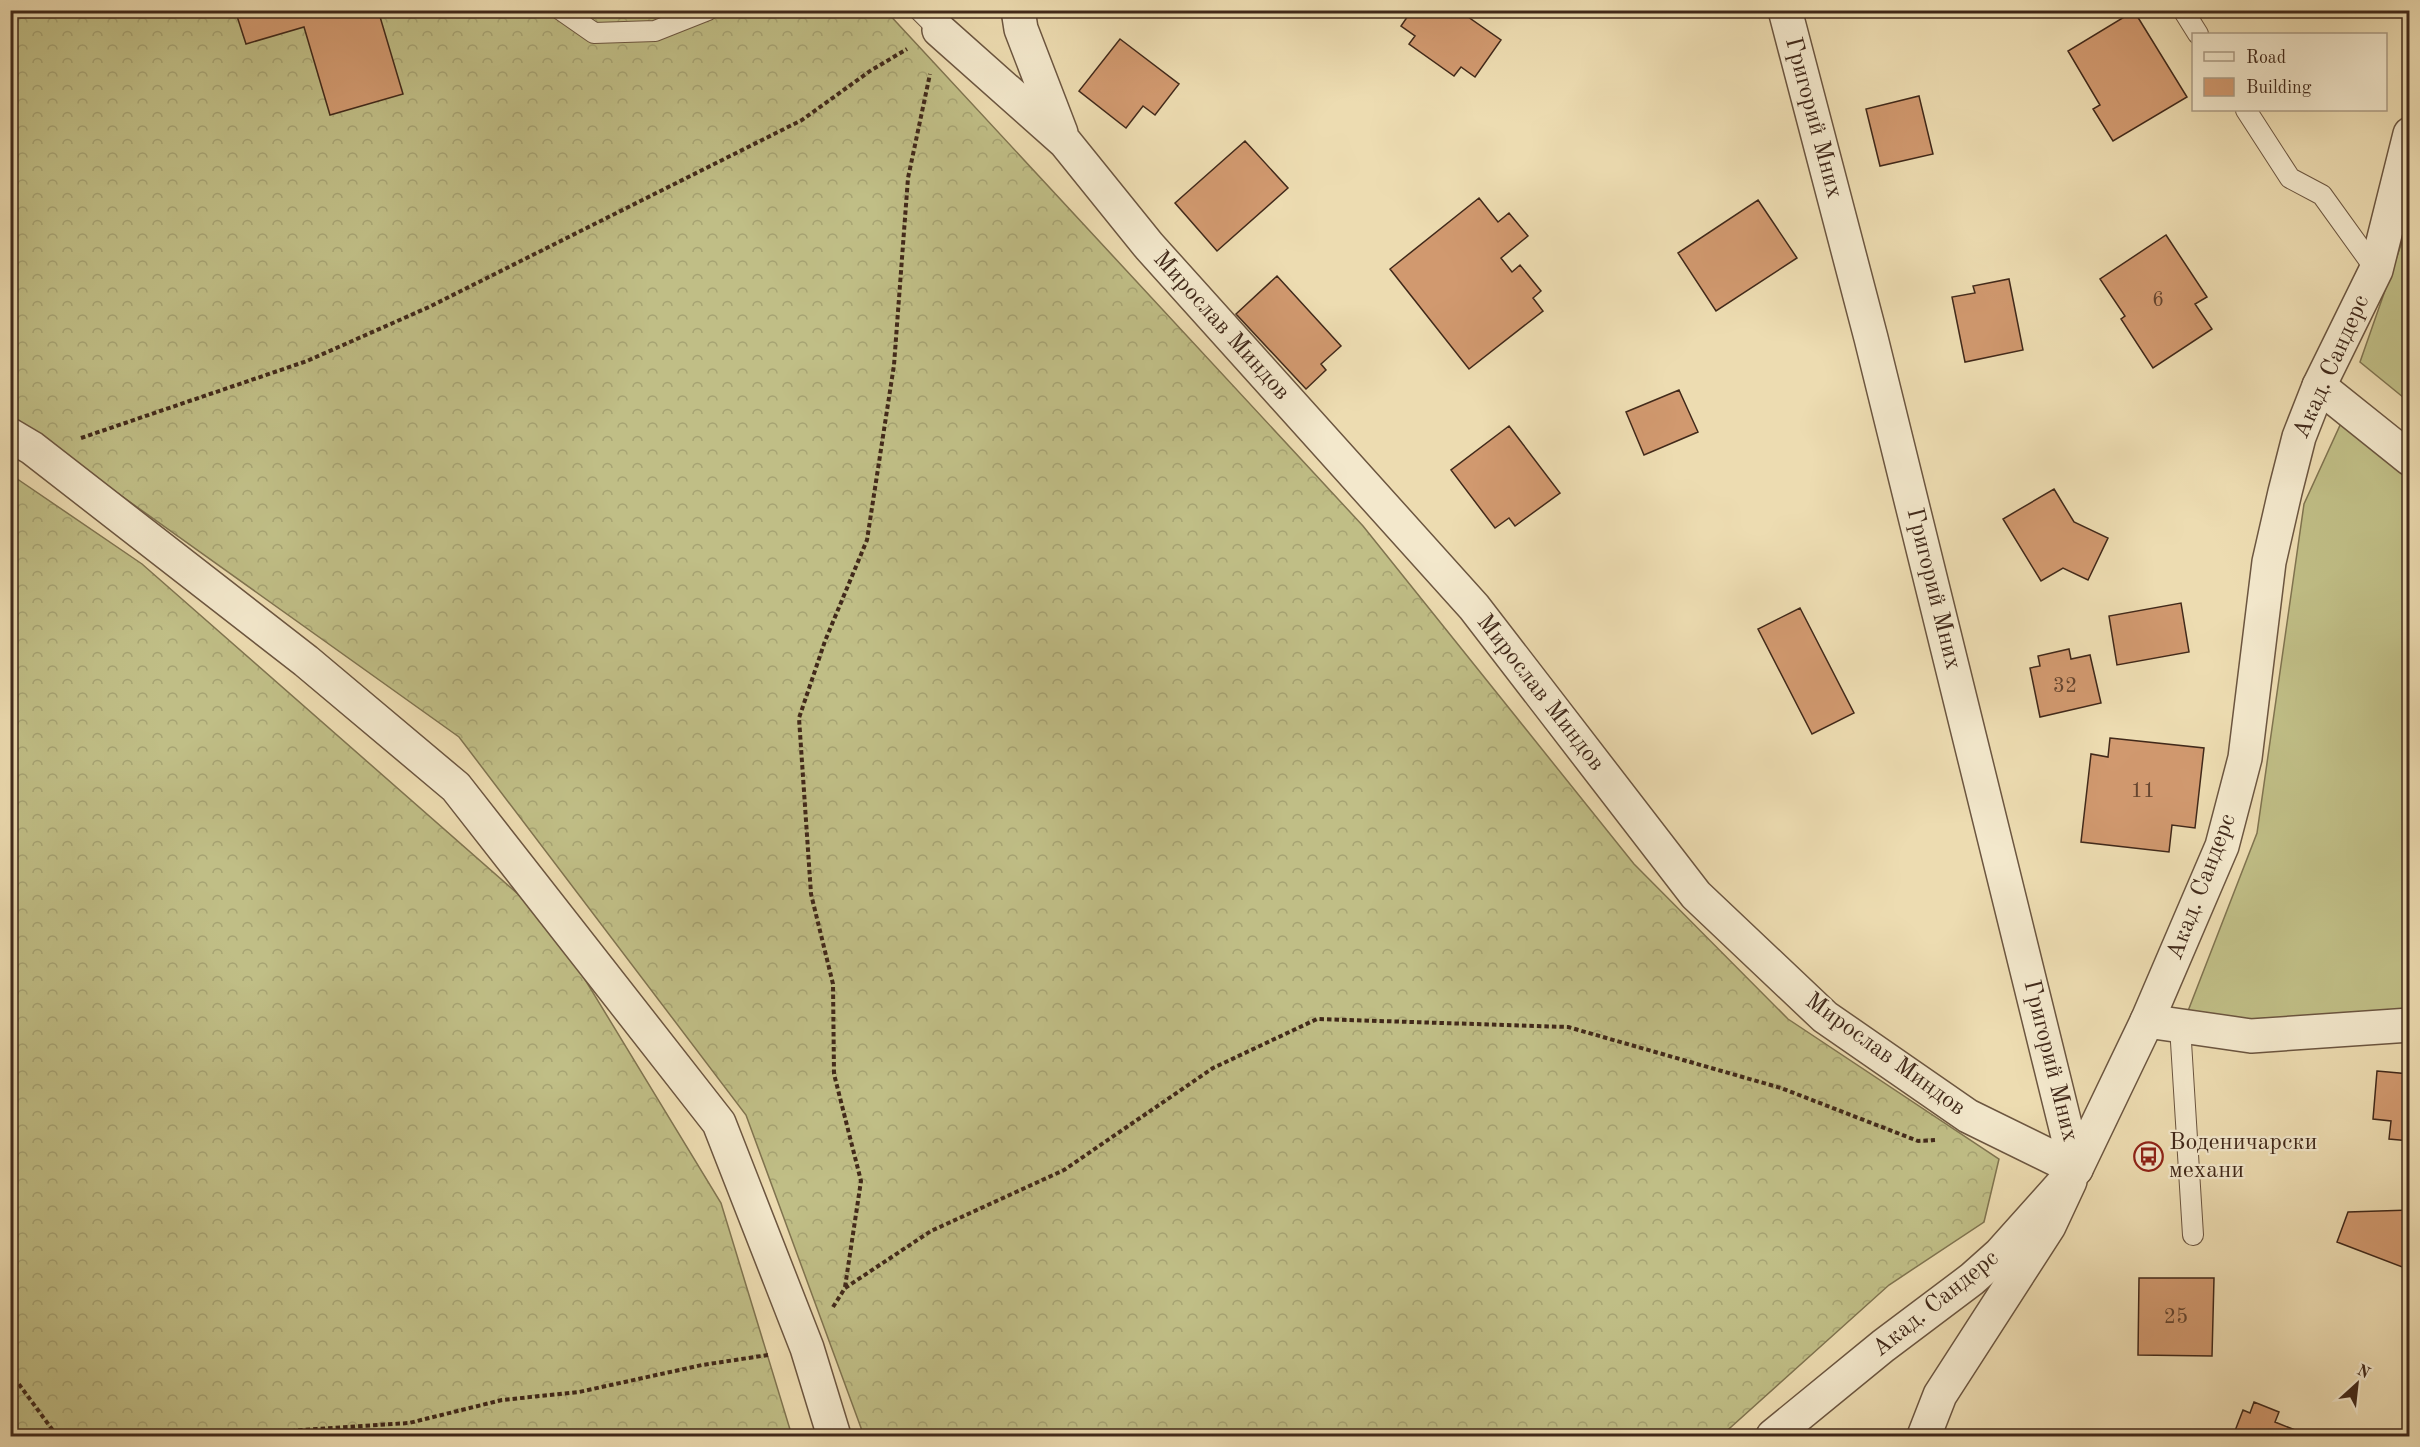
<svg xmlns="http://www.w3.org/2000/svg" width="2420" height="1447" font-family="'Old Standard TT',serif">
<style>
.grass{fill:#c0be86;stroke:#807450;stroke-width:1.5}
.forest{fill:url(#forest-crowns);stroke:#807450;stroke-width:1.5}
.building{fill:#d1996f;stroke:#41291a;stroke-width:1.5}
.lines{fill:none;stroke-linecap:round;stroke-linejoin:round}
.service-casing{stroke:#6c5640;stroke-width:22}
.minor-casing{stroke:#6c5640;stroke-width:36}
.tertiary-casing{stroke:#6c5640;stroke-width:36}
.path{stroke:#41291a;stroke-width:4;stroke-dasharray:4.5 3;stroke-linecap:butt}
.service{stroke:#f3e8cc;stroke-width:20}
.minor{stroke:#f3e8cc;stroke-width:33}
.tertiary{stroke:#f3e8cc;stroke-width:33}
.labels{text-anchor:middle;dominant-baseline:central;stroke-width:4.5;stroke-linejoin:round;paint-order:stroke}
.number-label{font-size:21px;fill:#65452f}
.street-label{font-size:24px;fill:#41291a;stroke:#f3e8cc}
.poi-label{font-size:24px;fill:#41291a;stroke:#f3e8cc;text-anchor:start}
</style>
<defs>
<pattern id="forest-crowns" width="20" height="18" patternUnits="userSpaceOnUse" patternTransform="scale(1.5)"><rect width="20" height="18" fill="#c0be86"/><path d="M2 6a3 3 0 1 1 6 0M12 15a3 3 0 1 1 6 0" fill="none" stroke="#a6a373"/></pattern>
</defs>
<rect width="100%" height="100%" fill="#eddcb1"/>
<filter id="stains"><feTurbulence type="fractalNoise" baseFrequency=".00333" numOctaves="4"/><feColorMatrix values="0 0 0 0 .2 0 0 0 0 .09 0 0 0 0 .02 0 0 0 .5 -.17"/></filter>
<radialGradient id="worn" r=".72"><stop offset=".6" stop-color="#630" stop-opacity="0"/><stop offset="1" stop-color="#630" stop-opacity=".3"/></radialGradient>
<path class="grass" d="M 2409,222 L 2409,402 L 2360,362 Z
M 2342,421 L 2409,474 L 2409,1015 L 2263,1030 L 2188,1011 L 2257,833 L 2304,504 Z"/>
<path class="forest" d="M 11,11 L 886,11 L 1363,526 L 1634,864 L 1788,1019 L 1999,1159 L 1984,1222 L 1889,1285 L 1721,1436 L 864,1436 L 746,1115 L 459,737 L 11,417 Z
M 10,474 L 142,564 L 550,922 L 721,1203 L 792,1436 L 11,1436 Z"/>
<path class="building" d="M 235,10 L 378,10 L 403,94 L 330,115 L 304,27 L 246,44 Z
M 1412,10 L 1458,10 L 1501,40 L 1475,77 L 1461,67 L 1454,76 L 1409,44 L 1415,36 L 1401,26 Z
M 2134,11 L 2187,97 L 2113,141 L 2093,109 L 2100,105 L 2068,51 Z
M 1120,39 L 1179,84 L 1155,115 L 1143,106 L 1126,128 L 1079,91 Z
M 1919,96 L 1933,154 L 1880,166 L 1866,109 Z
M 1245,141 L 1288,188 L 1217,251 L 1175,203 Z
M 1479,198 L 1498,222 L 1509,213 L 1528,236 L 1501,258 L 1512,272 L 1520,265 L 1541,291 L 1533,298 L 1543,311 L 1469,369 L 1390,269 Z
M 1758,200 L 1797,258 L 1716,311 L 1678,253 Z
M 2166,235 L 2207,297 L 2195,304 L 2212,329 L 2153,368 L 2121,319 L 2125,316 L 2100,279 Z
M 1277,276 L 1341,346 L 1321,364 L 1326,370 L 1306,389 L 1236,314 Z
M 2009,279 L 2023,350 L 1965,362 L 1952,297 L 1975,293 L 1973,286 Z
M 1679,390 L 1698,432 L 1644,455 L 1626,412 Z
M 1509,426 L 1560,493 L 1515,526 L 1509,518 L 1495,528 L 1451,470 Z
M 2054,489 L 2074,522 L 2108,538 L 2088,580 L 2063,568 L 2041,581 L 2003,519 Z
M 2181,603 L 2189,652 L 2117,665 L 2109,616 Z
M 1800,608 L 1854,713 L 1812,734 L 1758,629 Z
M 2069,649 L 2071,659 L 2090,655 L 2101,703 L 2040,717 L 2030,668 L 2040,666 L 2038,656 Z
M 2110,738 L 2204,748 L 2195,828 L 2172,825 L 2169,852 L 2081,842 L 2091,754 L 2108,757 Z
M 2377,1071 L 2410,1074 L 2410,1141 L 2389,1139 L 2391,1121 L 2373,1119 Z
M 2410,1210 L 2410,1270 L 2337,1242 L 2348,1212 Z
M 2139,1278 L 2214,1278 L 2212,1356 L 2138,1355 Z
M 2254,1402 L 2279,1412 L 2275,1422 L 2310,1436 L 2233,1436 L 2243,1410 L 2250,1413 Z"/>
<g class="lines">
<defs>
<path id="service" d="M 561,10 L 594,33 L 655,31 L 708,10
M 919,10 L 939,30
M 2183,10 L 2198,34
M 2246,110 L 2290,178 L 2322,195 L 2376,270
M 2180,1026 L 2193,1235"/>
<path id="minor" d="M 1018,10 L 1021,29 L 1061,133
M 1785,10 L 1871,338 L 2076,1169
M 939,30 L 1065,142 L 1149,246 L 1474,607 L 1696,895 L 1825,1017 L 1968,1116 L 2076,1169
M 2319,386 L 2410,459
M 2147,1021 L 2251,1036 L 2410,1025
M 1924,1436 L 1940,1395 L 2049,1226 L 2070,1181"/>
<path id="tertiary" d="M 10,435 L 32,448 L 306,661 L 456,787 L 719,1123 L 807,1348 L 834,1436
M 1773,1436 L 1883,1346 L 1972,1279 L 2000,1254 L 2076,1169 L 2147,1021 L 2222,846 L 2245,758 L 2269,562 L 2285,492 L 2299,437 L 2319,386 L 2376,270 L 2410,134"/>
</defs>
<use href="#service" class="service-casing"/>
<use href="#minor" class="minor-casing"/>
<use href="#tertiary" class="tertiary-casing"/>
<path class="path" d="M 81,438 L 307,361 L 429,307 L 802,120 L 870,71 L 907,49
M 845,1287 L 861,1181 L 834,1074 L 833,984 L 811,894 L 799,718 L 825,641 L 867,540 L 894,365 L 908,178 L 930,74
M 833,1307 L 845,1288 L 931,1231 L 1064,1170 L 1213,1068 L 1317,1019 L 1568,1027 L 1781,1088 L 1918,1141 L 1935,1140
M 10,1372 L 57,1436
M 246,1436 L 301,1430 L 409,1423 L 502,1400 L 579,1392 L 702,1365 L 768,1355
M 291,1436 L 300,1430"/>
<use href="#service" class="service"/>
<use href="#minor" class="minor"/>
<use href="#tertiary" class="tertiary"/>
</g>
<defs>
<symbol id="bus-ring" viewBox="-11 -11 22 22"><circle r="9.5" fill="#f3e8cc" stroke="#8f2418" stroke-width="1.5"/><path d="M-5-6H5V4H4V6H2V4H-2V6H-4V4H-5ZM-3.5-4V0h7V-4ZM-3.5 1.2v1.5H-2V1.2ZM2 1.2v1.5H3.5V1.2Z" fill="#8f2418"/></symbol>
</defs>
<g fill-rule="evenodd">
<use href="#bus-ring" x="2132" y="1140" width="33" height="33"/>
</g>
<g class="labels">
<g class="number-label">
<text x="2158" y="300">6</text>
<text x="2065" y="686">32</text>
<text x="2143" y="791">11</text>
<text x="2176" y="1317">25</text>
</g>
<g class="street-label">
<text transform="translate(1813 118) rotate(75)">Григорий Мних</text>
<text transform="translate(1221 326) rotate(48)">Мирослав Миндов</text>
<text transform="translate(2332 367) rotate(-66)">Акад. Сандерс</text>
<text transform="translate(1933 589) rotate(76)">Григорий Мних</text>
<text transform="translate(1540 693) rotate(52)">Мирослав Миндов</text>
<text transform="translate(2202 887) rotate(-69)">Акад. Сандерс</text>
<text transform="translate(1885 1055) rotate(36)">Мирослав Миндов</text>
<text transform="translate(2050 1061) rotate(76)">Григорий Мних</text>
<text transform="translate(1936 1304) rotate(-39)">Акад. Сандерс</text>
</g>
<g class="poi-label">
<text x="2169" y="1143">Воденичарски<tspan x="2169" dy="28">механи</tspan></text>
</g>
</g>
<rect width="2420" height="1447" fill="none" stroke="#eddcb1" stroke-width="36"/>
<rect x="12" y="12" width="2396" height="1423" fill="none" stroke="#41291a" stroke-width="3"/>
<rect x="18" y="18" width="2384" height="1411" fill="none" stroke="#41291a" stroke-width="1.5"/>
<rect x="2192" y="33" width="195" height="78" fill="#f3e8cc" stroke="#ac9c85" stroke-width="1.5"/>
<rect x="2204" y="52" width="30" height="9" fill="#f3e8cc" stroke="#ac9c85" stroke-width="1.5"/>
<text x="2246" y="63" font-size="18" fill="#41291a">Road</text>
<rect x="2204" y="78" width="30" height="18" fill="#d1996f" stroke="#ac9c85" stroke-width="1.5"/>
<text x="2246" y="93" font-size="18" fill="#41291a">Building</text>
<g transform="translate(2357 1384) rotate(27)" stroke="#f3e8cc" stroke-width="4.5" paint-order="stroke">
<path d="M0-4.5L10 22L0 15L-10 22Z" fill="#41291a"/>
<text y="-9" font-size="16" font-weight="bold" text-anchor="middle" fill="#41291a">N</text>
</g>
<rect width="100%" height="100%" filter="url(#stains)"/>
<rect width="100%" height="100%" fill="url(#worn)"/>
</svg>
